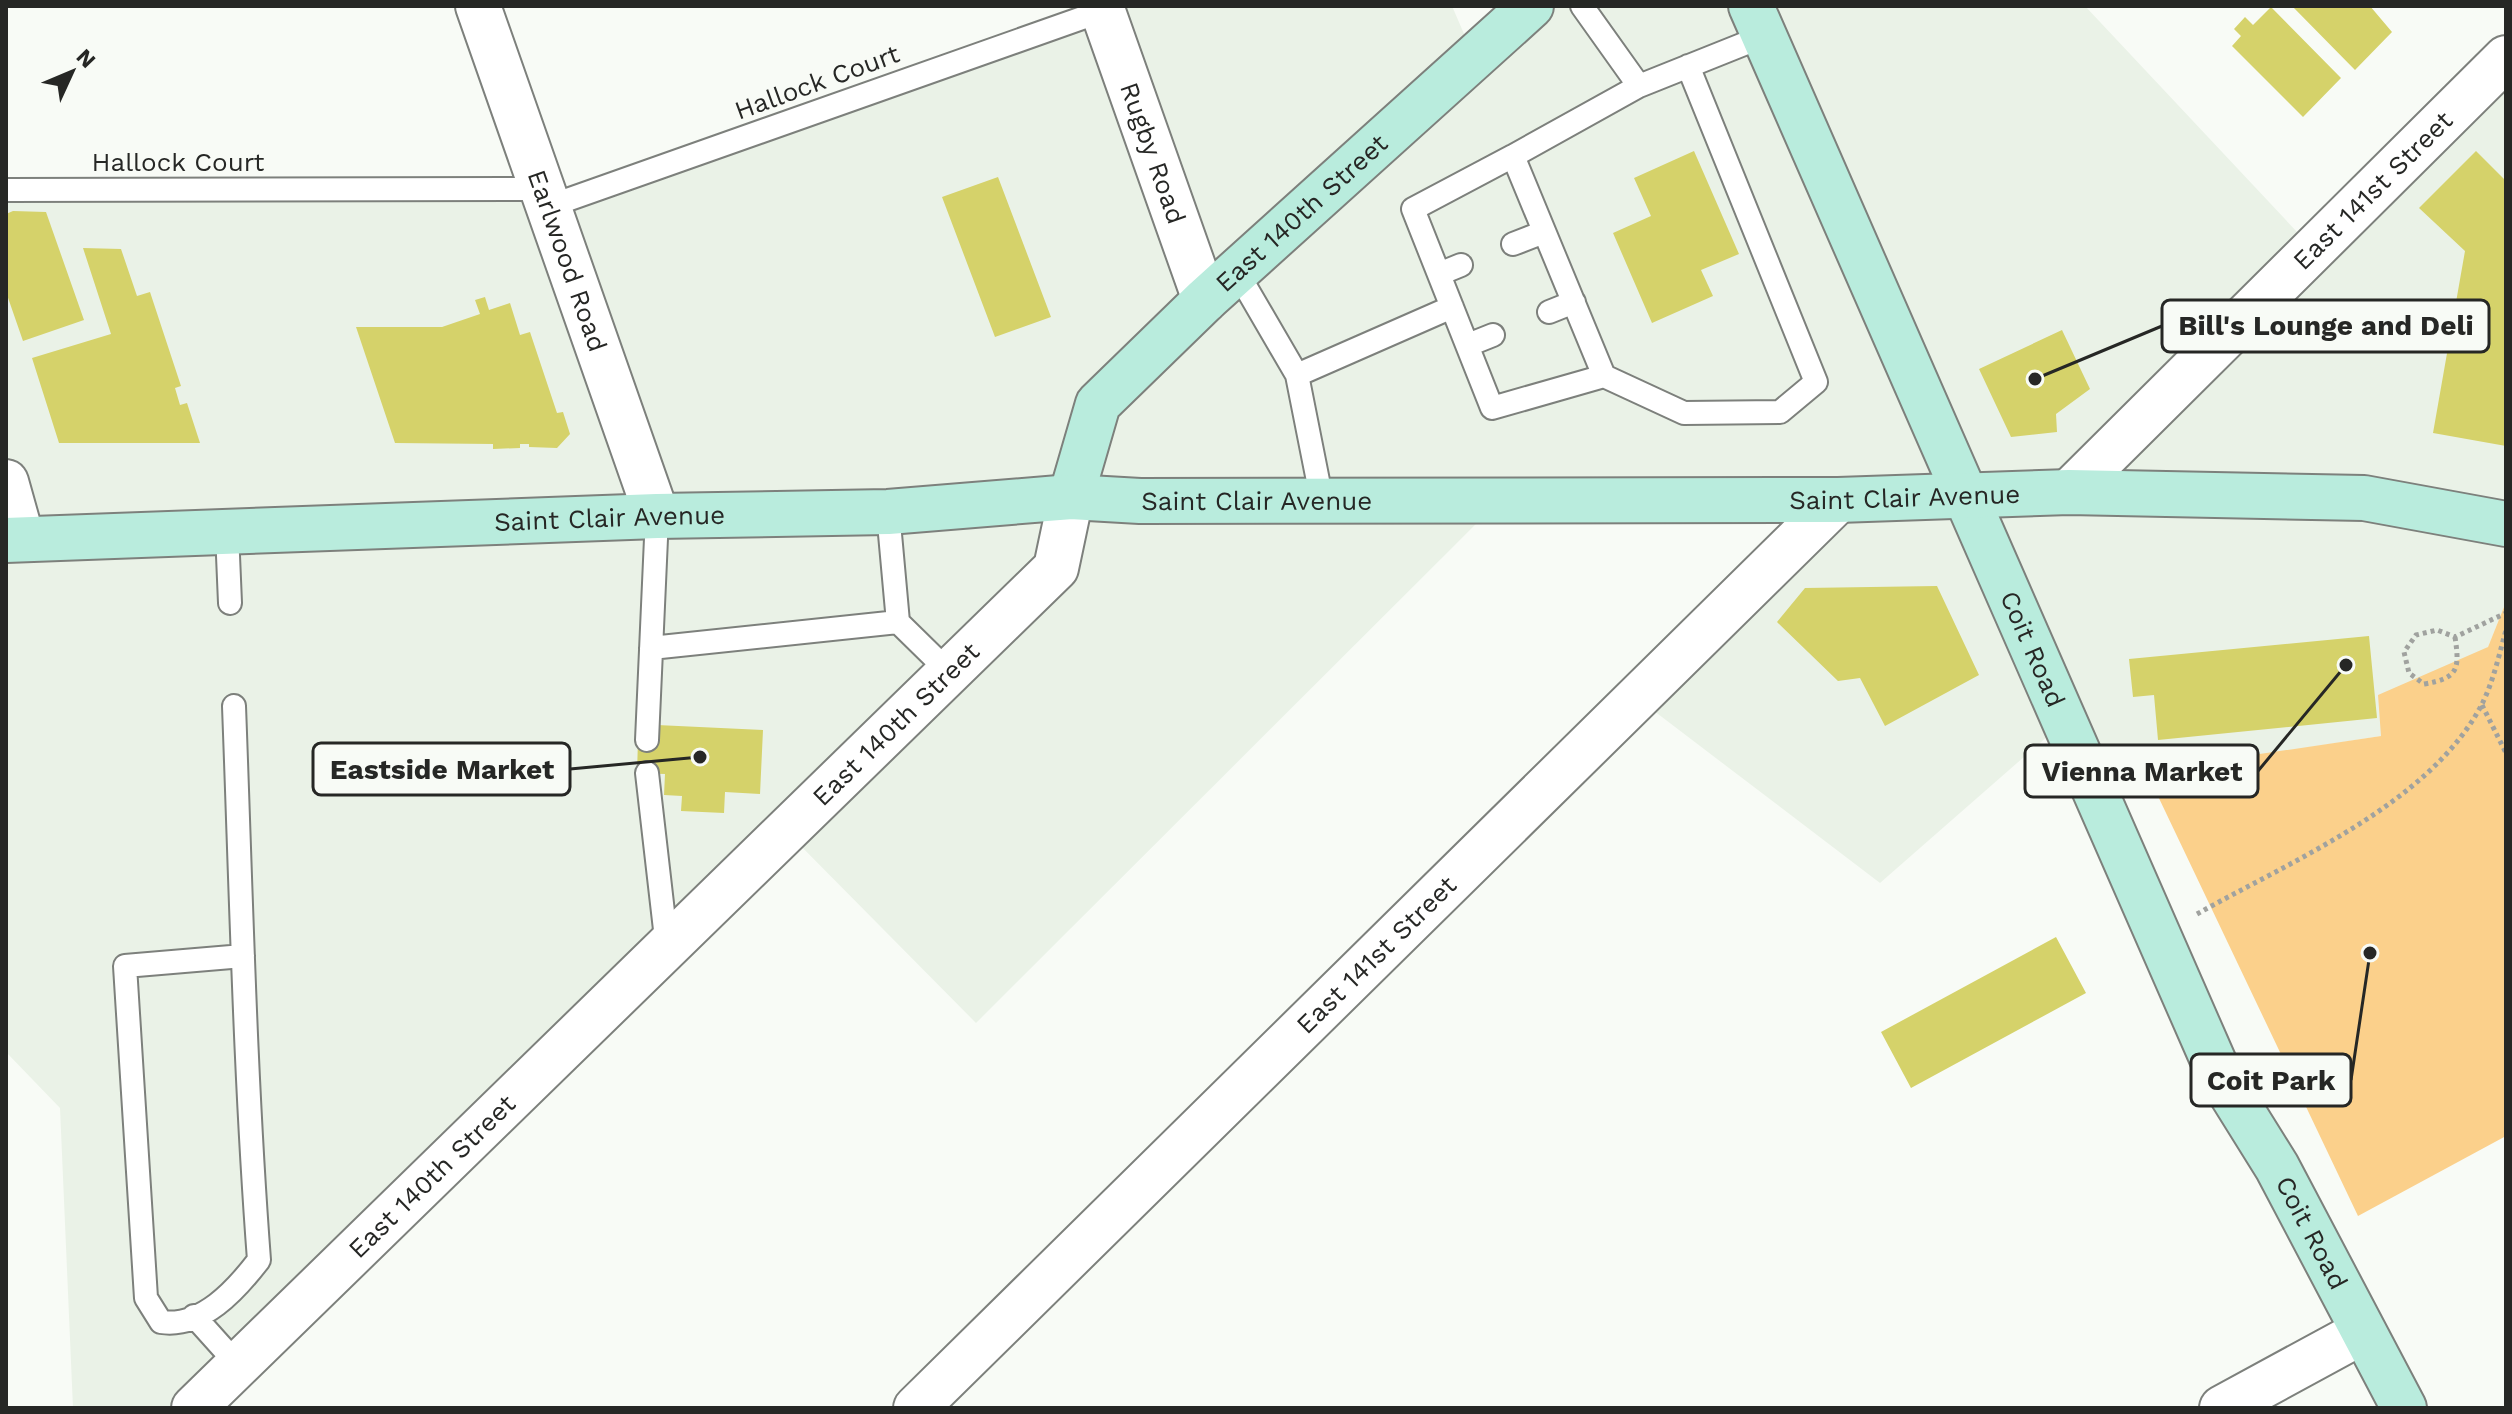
<svg xmlns="http://www.w3.org/2000/svg" width="2512" height="1414" font-family="'Work Sans',sans-serif">
<style>
.built{fill:#eaf2e7}
.green{fill:#fbd08b}
.building{fill:#d5d26a}
.lines{fill:none;stroke-linecap:round;stroke-linejoin:round}
.lane-casing{stroke:#7d807c;stroke-width:26}
.street-casing{stroke:#7d807c;stroke-width:48}
.secondary-casing{stroke:#7d807c;stroke-width:48}
.path{stroke:#a0a29f;stroke-width:5;stroke-dasharray:4 4;stroke-linecap:butt}
.lane{stroke:#fff;stroke-width:22}
.street{stroke:#fff;stroke-width:44}
.secondary{stroke:#b9ecdd;stroke-width:44}
.labels{text-anchor:middle;dominant-baseline:central;stroke-width:8;stroke-linejoin:round;paint-order:stroke}
.street-label{font-size:26px;fill:#262725;stroke:#f8fbf6}
.leader{fill:none;stroke:#262725;stroke-width:3}
.callout-dot{fill:#262725;stroke:#f8fbf6;stroke-width:3}
.callout{fill:#f8fbf6;stroke:#262725;stroke-width:3}
.callout-label{font-size:28px;text-anchor:middle;font-weight:bold;fill:#262725}
</style>
<rect width="100%" height="100%" fill="#f8fbf6"/>
<path class="built" d="M 1101,6 L 1452,6 L 1474,57 L 1531,6 L 2085,6 L 2313,249 L 2506,58 L 2506,602 L 2488,647 L 2381,736 L 2092,782 L 2065,721 L 1880,883 L 1637,698 L 1837,501 L 1499,501 L 976,1023 L 786,831 L 194,1408 L 73,1408 L 60,1108 L 6,1052 L 6,190 L 542,189 L 549,205 Z"/>
<path class="green" d="M 2506,602 L 2506,1136 L 2358,1216 L 2146,771 L 2381,736 L 2378,695 L 2488,647 Z"/>
<path class="building" d="M 2292,6 L 2370,6 L 2392,32 L 2355,70 Z
M 2271,7 L 2341,78 L 2303,117 L 2232,46 L 2241,36 L 2234,29 L 2245,17 L 2253,25 Z
M 1694,151 L 1739,254 L 1701,270 L 1713,296 L 1652,323 L 1613,233 L 1651,216 L 1634,178 Z
M 2476,151 L 2506,181 L 2506,446 L 2433,433 L 2465,251 L 2419,208 Z
M 998,177 L 1051,317 L 995,337 L 942,197 Z
M 13,211 L 46,212 L 84,320 L 23,341 L 6,292 L 6,214 Z
M 83,248 L 121,249 L 137,296 L 150,292 L 181,386 L 175,388 L 180,405 L 187,403 L 200,443 L 59,443 L 32,358 L 111,334 Z
M 485,297 L 489,310 L 510,303 L 520,335 L 530,332 L 557,413 L 563,412 L 570,434 L 557,448 L 529,447 L 529,444 L 520,444 L 520,448 L 493,449 L 493,444 L 395,443 L 356,327 L 442,327 L 480,314 L 475,300 Z
M 2062,330 L 2090,389 L 2056,414 L 2057,432 L 2011,437 L 1979,369 Z
M 1937,586 L 1979,675 L 1885,726 L 1860,678 L 1838,681 L 1777,622 L 1805,588 Z
M 2369,636 L 2377,718 L 2158,740 L 2154,695 L 2133,697 L 2129,659 Z
M 657,725 L 763,730 L 760,794 L 725,792 L 724,813 L 681,811 L 682,796 L 664,795 L 665,774 L 637,773 L 638,740 Z
M 2056,937 L 2086,993 L 1911,1088 L 1881,1032 Z"/>
<g class="lines">
<defs>
<path id="lane" d="M 1582,6 L 1639,86 L 1764,36
M 1639,86 L 1513,156 L 1604,376 L 1684,413 L 1780,412 L 1816,382 L 1688,66
M 1513,156 L 1413,209 L 1492,408 L 1604,376
M 6,190 L 542,189
M 550,206 L 1102,11
M 1513,244 L 1544,232
M 1237,272 L 1297,375 L 1322,501
M 1439,274 L 1461,265
M 1549,312 L 1574,302
M 1468,345 L 1493,335
M 1297,375 L 1452,307
M 227,532 L 230,603
M 898,622 L 949,672
M 651,648 L 898,622 L 888,512
M 234,706 C 241,891 245,1076 259,1260 C 236,1290 202,1328 161,1322 L 146,1298 L 125,966 L 243,956
M 647,740 L 657,516
M 647,773 L 667,947
M 194,1316 L 238,1365"/>
<g id="street">
<path id="s1" d="M 478,6 L 657,516"/>
<path id="s2" d="M 1101,6 L 1205,300"/>
<path d="M 6,482 L 22,539"/>
<path id="s3" d="M 2069,492 L 2506,58"/>
<path id="s4" d="M 194,1408 L 1056,568 L 1071,497"/>
<path id="s5" d="M 916,1408 L 1838,500"/>
<path d="M 2222,1408 L 2362,1332"/>
</g>
<g id="secondary">
<path id="s6" d="M 1751,6 L 2219,1074 L 2277,1167 L 2404,1408"/>
<path id="s7" d="M 1071,497 L 1098,404 L 1205,300 L 1531,6"/>
<path id="s8" d="M 6,540 L 657,516 L 888,512 L 1071,497 L 1140,501 L 1838,500 L 2069,492 L 2364,498 L 2506,524"/>
</g>
</defs>
<use href="#lane" class="lane-casing"/>
<use href="#street" class="street-casing"/>
<use href="#secondary" class="secondary-casing"/>
<path class="path" d="M 2455,637 C 2460,670 2458,678 2424,684 L 2409,673 L 2404,652 L 2416,635 L 2437,630 L 2455,637 L 2506,613
M 2482,705 L 2506,753
M 2197,914 C 2291,861 2429,804 2481,706 C 2493,683 2499,655 2506,630"/>
<use href="#lane" class="lane"/>
<use href="#street" class="street"/>
<use href="#secondary" class="secondary"/>
</g>
<g class="labels">
<g class="street-label">
<text transform="translate(817 82) rotate(-20)">Hallock Court</text>
<text stroke="none"><textPath href="#s2" startOffset="156">Rugby Road</textPath></text>
<text x="178" y="162">Hallock Court</text>
<text stroke="none"><textPath href="#s3" startOffset="428">East 141st Street</textPath></text>
<text stroke="none"><textPath href="#s7" startOffset="376">East 140th Street</textPath></text>
<text stroke="none"><textPath href="#s1" startOffset="270">Earlwood Road</textPath></text>
<text stroke="none"><textPath href="#s8" startOffset="1900">Saint Clair Avenue</textPath></text>
<text stroke="none"><textPath href="#s8" startOffset="1252">Saint Clair Avenue</textPath></text>
<text stroke="none"><textPath href="#s8" startOffset="604">Saint Clair Avenue</textPath></text>
<text stroke="none"><textPath href="#s6" startOffset="702">Coit Road</textPath></text>
<text stroke="none"><textPath href="#s4" startOffset="980">East 140th Street</textPath></text>
<text stroke="none"><textPath href="#s5" startOffset="646">East 141st Street</textPath></text>
<text stroke="none"><textPath href="#s4" startOffset="332">East 140th Street</textPath></text>
<text stroke="none"><textPath href="#s6" startOffset="1350">Coit Road</textPath></text>
</g>
</g>
<path class="leader" d="M2035 379L2162 326M700 757L570 769M2346 665L2258 771M2370 953L2351 1080"/>
<g class="callout-dot">
<circle cx="2035" cy="379" r="8"/>
<circle cx="700" cy="757" r="8"/>
<circle cx="2346" cy="665" r="8"/>
<circle cx="2370" cy="953" r="8"/>
</g>
<g class="callout">
<rect x="2162" y="300" width="327" height="52" rx="8"/>
<rect x="313" y="743" width="257" height="52" rx="8"/>
<rect x="2025" y="745" width="233" height="52" rx="8"/>
<rect x="2191" y="1054" width="160" height="52" rx="8"/>
</g>
<g class="callout-label">
<text x="2326" y="335">Bill's Lounge and Deli</text>
<text x="442" y="779">Eastside Market</text>
<text x="2142" y="781">Vienna Market</text>
<text x="2271" y="1090">Coit Park</text>
</g>
<rect width="2512" height="1414" fill="none" stroke="#262725" stroke-width="16"/>
<g transform="translate(72 72) rotate(46)" stroke="#f8fbf6" stroke-width="6" paint-order="stroke">
<path d="M0-6L14 30L0 20L-14 30Z" fill="#262725"/>
<text y="-12" font-size="22" font-weight="bold" text-anchor="middle" fill="#262725">N</text>
</g>
</svg>
